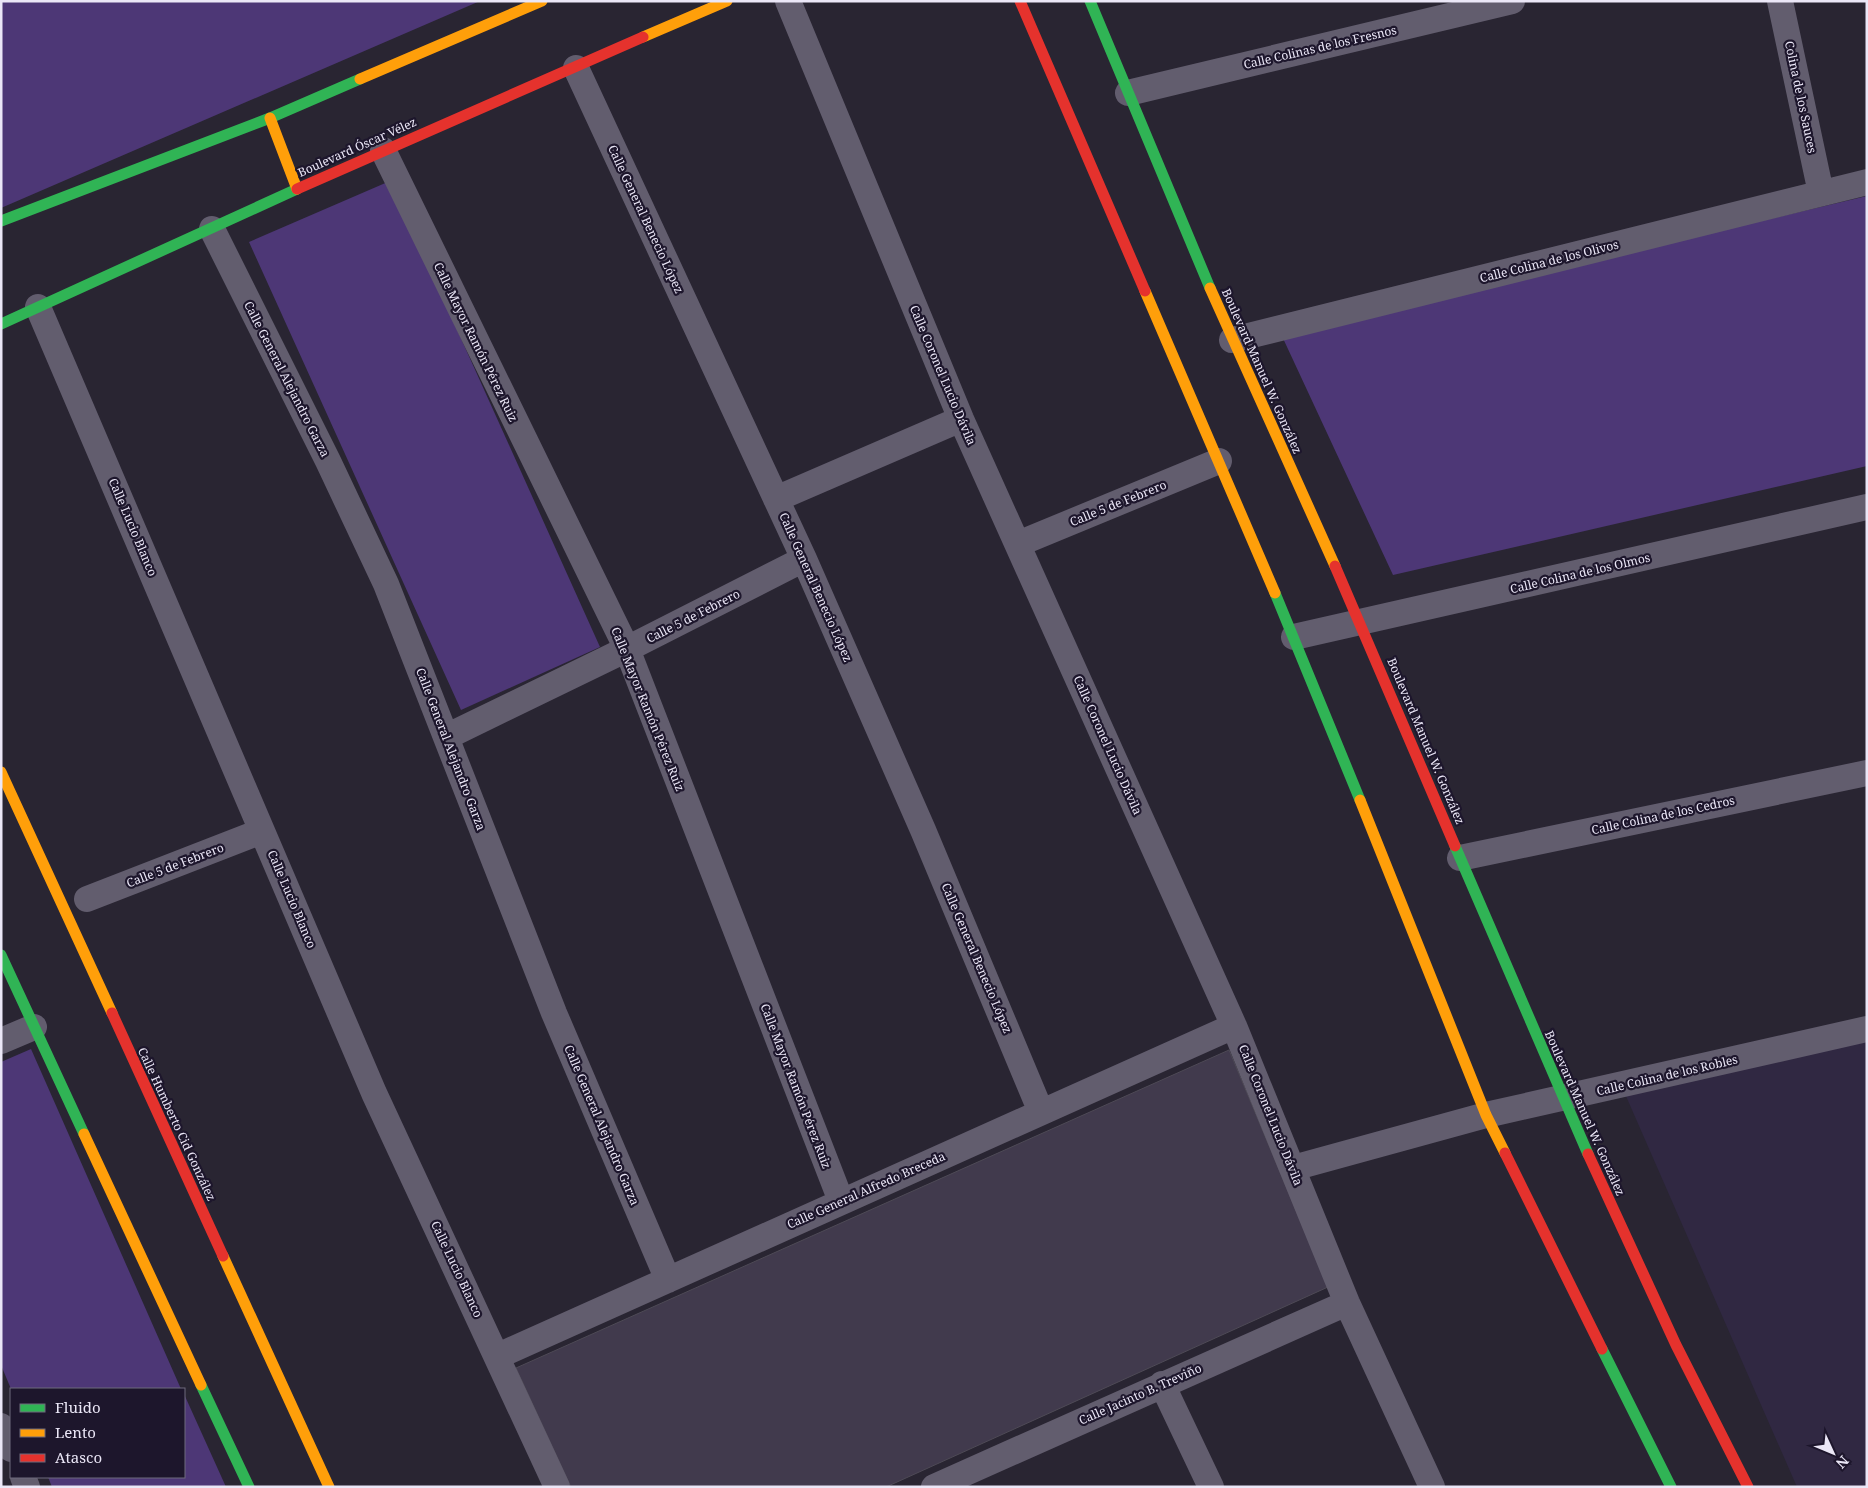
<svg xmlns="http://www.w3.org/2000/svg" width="1868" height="1488" font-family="'Noto Serif',serif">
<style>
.built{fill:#302842}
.green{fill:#4d3776}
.building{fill:#413a4d;stroke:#4e4a56}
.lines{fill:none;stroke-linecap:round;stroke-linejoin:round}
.street{stroke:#625d6e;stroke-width:26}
.fast{stroke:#30b455;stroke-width:11}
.slow{stroke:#ff9f0a;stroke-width:11}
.jam{stroke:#e5322d;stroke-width:11}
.labels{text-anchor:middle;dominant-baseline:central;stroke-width:4.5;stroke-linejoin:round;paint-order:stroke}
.street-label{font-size:12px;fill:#ebe7f7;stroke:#1d162c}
</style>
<rect width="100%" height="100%" fill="#292532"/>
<path class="built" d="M 1867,1036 L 1867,1487 L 1797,1487 L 1622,1087 Z"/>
<path class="green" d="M 1,1 L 480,1 L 1,208 Z
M 390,181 L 600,647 L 461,710 L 249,242 Z
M 1867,196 L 1867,466 L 1393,575 L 1281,334 Z
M 31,1049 L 181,1389 L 11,1389 L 1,1365 L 1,1062 Z
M 184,1394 L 226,1487 L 52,1487 L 48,1477 L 184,1477 Z"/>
<path class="building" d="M 1229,1050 L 1328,1287 L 886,1487 L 571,1487 L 516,1368 Z"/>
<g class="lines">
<path class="street" d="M 788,1 L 961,419 L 1234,1026 L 1347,1303 L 1432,1487
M 1780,1 L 1821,193
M 576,68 L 804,559 L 923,830 L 1041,1112
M 1128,93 L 1512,1
M 383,150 L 627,649 L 841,1201
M 212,229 L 328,461 L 386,584 L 554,1013 L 668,1280
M 38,307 L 374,1093 L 557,1487
M 1232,340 L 1867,182
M 776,499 L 961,419
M 1018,544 L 1219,461
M 1294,637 L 1867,507
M 446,737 L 627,649 L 804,559
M 1460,858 L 1867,773
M 87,899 L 262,831
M 1,1041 L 34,1027
M 1293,1168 L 1486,1115 L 1867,1029
M 498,1356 L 1234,1026
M 1162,1384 L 1211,1487
M 1,1426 L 11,1449
M 23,1477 L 27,1487
M 934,1487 L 1347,1303"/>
<path class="fast" d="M 1090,1 L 1210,288
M 1,221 L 270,118 L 360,79
M 1,324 L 297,189
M 1275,593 L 1360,800
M 1455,846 L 1588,1154
M 1,955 L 84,1134
M 1602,1349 L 1671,1487
M 201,1385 L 249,1487"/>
<path class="slow" d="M 643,37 L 727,1
M 360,79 L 542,1
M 270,118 L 297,189
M 1210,288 L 1335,566
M 1145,291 L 1275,593
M 1,772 L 112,1013
M 1360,800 L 1486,1115 L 1505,1153
M 84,1134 L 201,1385
M 223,1256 L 329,1487"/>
<path class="jam" d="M 1020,1 L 1145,291
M 297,189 L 643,37
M 1335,566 L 1455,846
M 112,1013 L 223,1256
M 1505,1153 L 1602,1349
M 1588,1154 L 1676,1345 L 1748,1487"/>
</g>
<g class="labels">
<g class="street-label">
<text transform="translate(1320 47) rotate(-13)">Calle Colinas de los Fresnos</text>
<text transform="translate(1801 97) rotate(78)">Colina de los Sauces</text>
<text transform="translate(357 147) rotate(-24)">Boulevard Óscar Vélez</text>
<text transform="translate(646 219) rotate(65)">Calle General Benecio López</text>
<text transform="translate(1549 261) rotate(-14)">Calle Colina de los Olivos</text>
<text transform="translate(476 342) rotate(64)">Calle Mayor Ramón Pérez Ruiz</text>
<text transform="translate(1262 371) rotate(66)">Boulevard Manuel W. González</text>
<text transform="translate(943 375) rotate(67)">Calle Coronel Lucio Dávila</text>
<text transform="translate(287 379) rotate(63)">Calle General Alejandro Garza</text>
<text transform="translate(1118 503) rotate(-22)">Calle 5 de Febrero</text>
<text transform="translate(133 527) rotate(67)">Calle Lucio Blanco</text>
<text transform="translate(1580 573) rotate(-13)">Calle Colina de los Olmos</text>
<text transform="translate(816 587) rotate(66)">Calle General Benecio López</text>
<text transform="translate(693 616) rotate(-27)">Calle 5 de Febrero</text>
<text transform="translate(648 709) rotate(68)">Calle Mayor Ramón Pérez Ruiz</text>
<text transform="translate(1426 741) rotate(67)">Boulevard Manuel W. González</text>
<text transform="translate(1108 745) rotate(66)">Calle Coronel Lucio Dávila</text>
<text transform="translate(451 749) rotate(69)">Calle General Alejandro Garza</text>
<text transform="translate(1663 815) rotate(-12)">Calle Colina de los Cedros</text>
<text transform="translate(175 865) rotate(-21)">Calle 5 de Febrero</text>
<text transform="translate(292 899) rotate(67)">Calle Lucio Blanco</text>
<text transform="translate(977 958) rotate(67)">Calle General Benecio López</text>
<text transform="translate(1667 1075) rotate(-13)">Calle Colina de los Robles</text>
<text transform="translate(796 1086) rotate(69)">Calle Mayor Ramón Pérez Ruiz</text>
<text transform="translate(1585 1113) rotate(66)">Boulevard Manuel W. González</text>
<text transform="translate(1271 1115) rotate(68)">Calle Coronel Lucio Dávila</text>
<text transform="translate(177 1124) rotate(65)">Calle Humberto Cid González</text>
<text transform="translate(602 1125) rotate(67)">Calle General Alejandro Garza</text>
<text transform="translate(866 1190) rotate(-24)">Calle General Alfredo Breceda</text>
<text transform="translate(457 1269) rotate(65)">Calle Lucio Blanco</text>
<text transform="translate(1140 1394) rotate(-24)">Calle Jacinto B. Treviño</text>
</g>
</g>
<rect width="1868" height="1488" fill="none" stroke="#ebe7f7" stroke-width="5"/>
<rect x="10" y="1388" width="175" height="90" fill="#1d162c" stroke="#6f6a7d"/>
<rect x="20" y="1404" width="25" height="8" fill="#30b455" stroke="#6f6a7d"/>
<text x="55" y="1413" font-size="15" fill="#ebe7f7">Fluido</text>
<rect x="20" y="1429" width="25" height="8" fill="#ff9f0a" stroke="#6f6a7d"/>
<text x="55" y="1438" font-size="15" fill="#ebe7f7">Lento</text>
<rect x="20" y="1454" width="25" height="8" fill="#e5322d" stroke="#6f6a7d"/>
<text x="55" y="1463" font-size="15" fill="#ebe7f7">Atasco</text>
<g transform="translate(1833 1453) rotate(134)" stroke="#1d162c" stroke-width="4" paint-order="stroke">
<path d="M0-4L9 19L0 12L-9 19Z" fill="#ebe7f7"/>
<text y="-8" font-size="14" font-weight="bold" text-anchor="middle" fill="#ebe7f7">N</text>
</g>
</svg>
